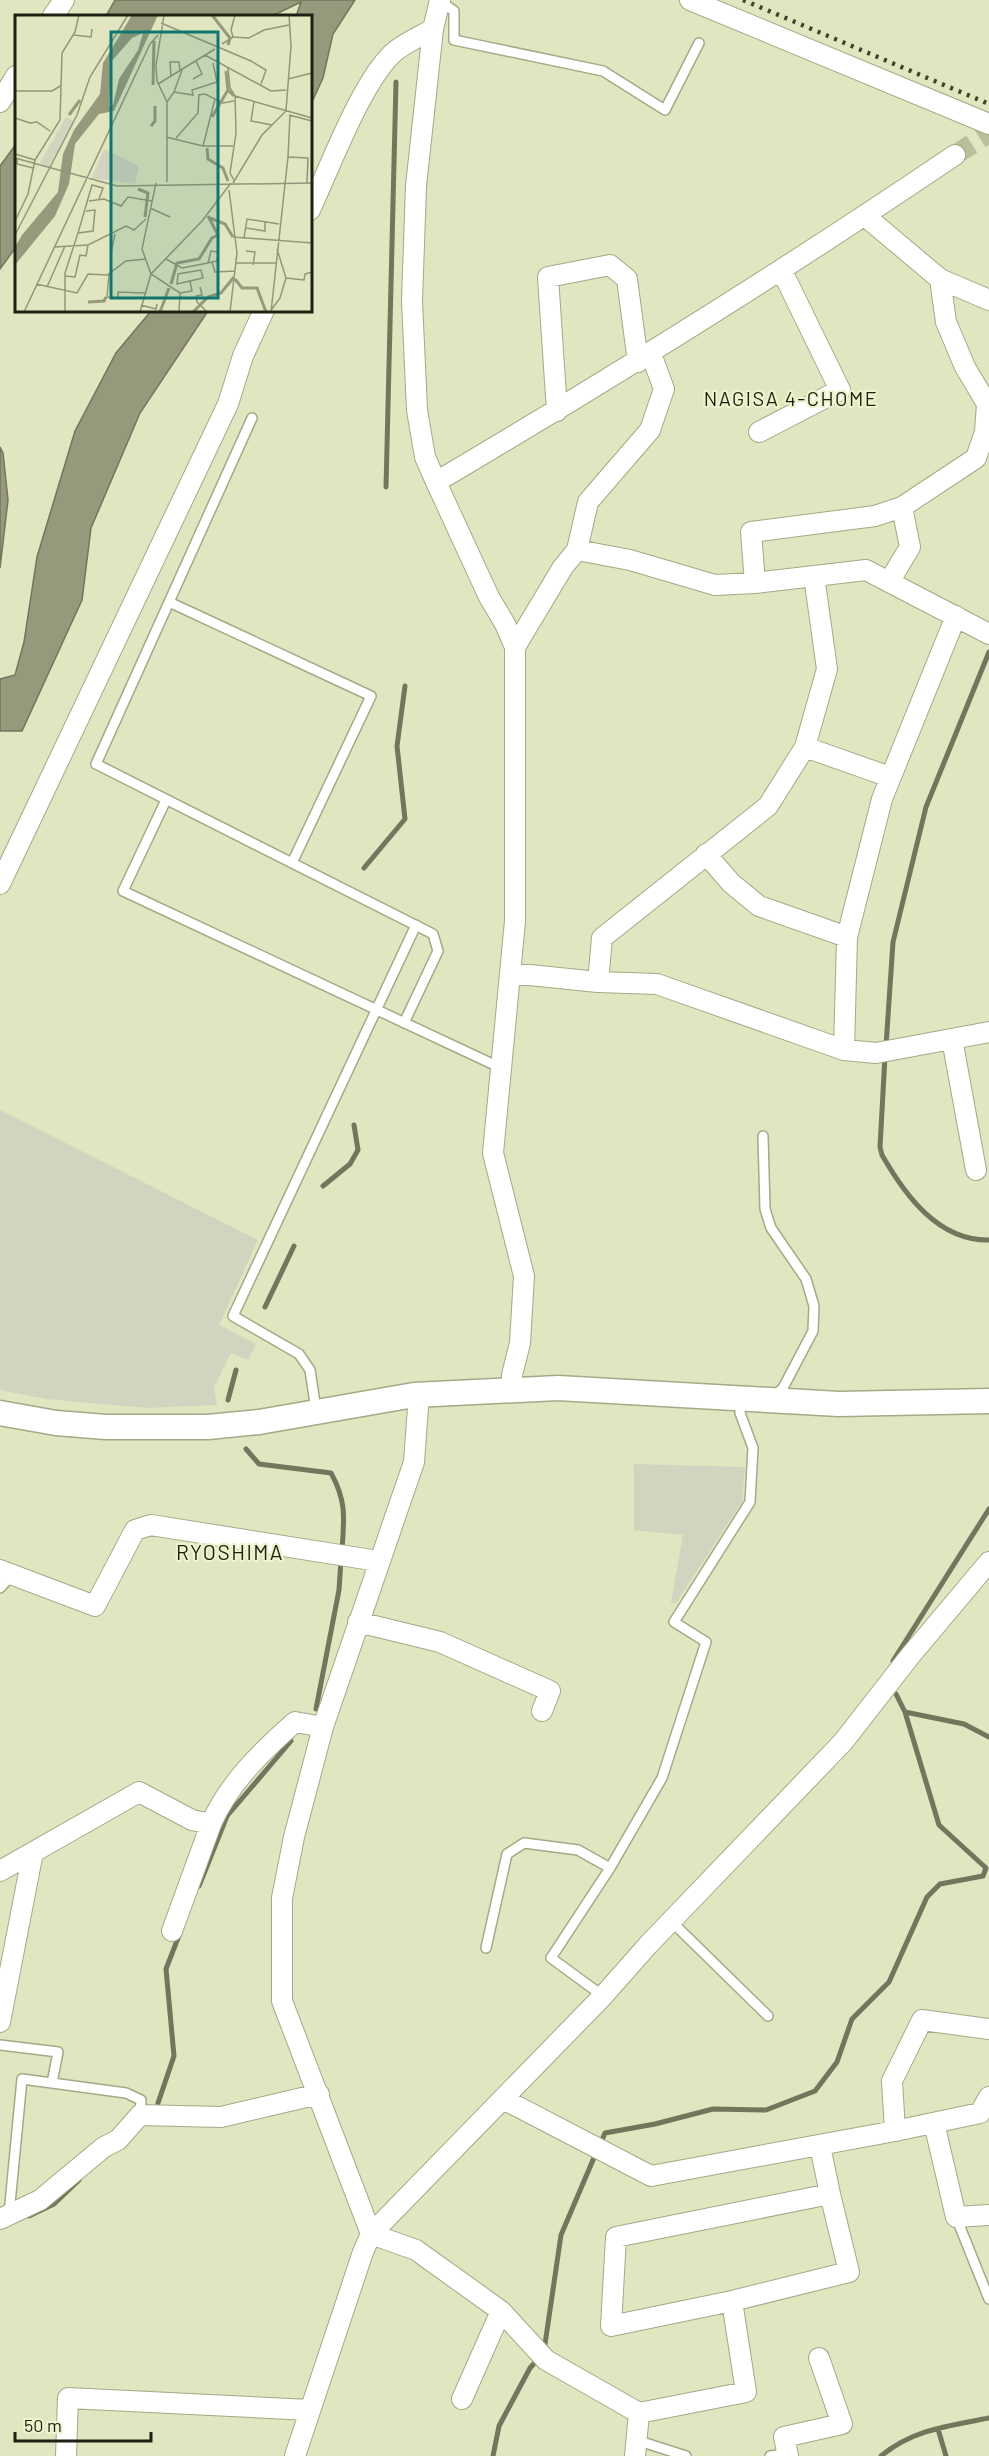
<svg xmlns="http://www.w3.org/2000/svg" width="989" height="2456" font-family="Barlow,sans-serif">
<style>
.green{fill:#d2d4c0}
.water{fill:#97997c;stroke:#73755c;stroke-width:1.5}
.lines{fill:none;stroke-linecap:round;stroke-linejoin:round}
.stream{stroke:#73755c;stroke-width:5}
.minor-tunnel{stroke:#babe9d;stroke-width:20;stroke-dasharray:20 10;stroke-linecap:butt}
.service-casing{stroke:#a5a985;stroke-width:12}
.minor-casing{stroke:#a5a985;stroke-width:22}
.tertiary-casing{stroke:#a5a985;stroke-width:27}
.service{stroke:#fff;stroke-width:9}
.minor{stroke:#fff;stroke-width:20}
.tertiary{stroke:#fff;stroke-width:24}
.rail{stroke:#404230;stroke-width:4.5;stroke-dasharray:3 6;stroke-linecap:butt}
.labels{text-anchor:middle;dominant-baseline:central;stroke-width:4.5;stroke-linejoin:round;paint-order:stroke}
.neighbourhood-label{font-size:20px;letter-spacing:1.5px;fill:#1f2012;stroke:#eef2cd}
.quarter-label{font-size:21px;letter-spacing:1.5px;fill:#1f2012;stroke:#eef2cd}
.inset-river{fill:none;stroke:#97997c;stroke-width:3}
.inset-road{fill:none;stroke:#93967a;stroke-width:1.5}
.view{fill:#0f766e;fill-opacity:0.15;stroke:#0f766e;stroke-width:3}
.inset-edge{fill:none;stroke:#1f2012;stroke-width:3}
</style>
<rect width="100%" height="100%" fill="#e1e5c0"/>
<path class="green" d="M 0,1110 L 258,1240 L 219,1325 L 256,1344 L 248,1360 L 231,1353 L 214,1387 L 217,1405 L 147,1408 L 46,1399 L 0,1390 Z
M 634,1464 L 745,1467 L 742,1502 L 676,1603 L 671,1603 L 683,1535 L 634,1530 Z"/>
<path class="water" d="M 115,0 L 355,0 L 333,34 L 323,78 L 311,104 L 310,16 L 296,16 L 301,2 L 272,16 L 106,16 Z
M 16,144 L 16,247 L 0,269 L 0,166 Z
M 151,311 L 208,311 L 140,413 L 91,528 L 82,600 L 22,731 L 0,731 L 0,679 L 15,675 L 24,642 L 37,557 L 75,431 L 116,353 Z
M 0,447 L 3,453 L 8,500 L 0,568 Z"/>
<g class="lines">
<path class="stream" d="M 386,487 L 396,82
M 364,868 L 405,819 L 397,746 L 405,686
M 886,1046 L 893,942 L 926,807 L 989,652
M 885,1056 L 880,1147 L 882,1155 C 905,1195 938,1241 989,1240
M 323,1186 L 350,1164 L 358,1150 L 354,1125
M 265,1307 L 294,1246
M 228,1400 L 236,1370
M 246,1449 L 259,1464 L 331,1473 C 347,1502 344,1519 342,1550
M 893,1661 L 989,1509
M 316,1709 L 339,1590 L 341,1560
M 905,1712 L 964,1724 L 989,1737
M 199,1886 L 227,1816 L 291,1741
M 158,2103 L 174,2056 L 166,1969 L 180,1933
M 600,2145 L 605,2133 L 655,2124 L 713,2109 L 766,2110 L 815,2091 L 837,2062 L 852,2019 L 889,1982 L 927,1897 L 940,1884 L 983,1876 L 986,1868 L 939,1825 L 905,1712 L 896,1694
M 29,2216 L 54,2204 L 79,2180
M 544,2351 L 561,2235 L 596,2153
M 938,2429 L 946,2456
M 493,2456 L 499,2426 L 530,2368 L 539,2358
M 881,2456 C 914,2429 949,2426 989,2418"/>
<path class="minor-tunnel" d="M 955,155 L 989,133"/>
<defs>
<path id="service" d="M 440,1 L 454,11 L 454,40 L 603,71 L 665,110 L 699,43
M 252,418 L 96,764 L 433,934 L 438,951 L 404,1023
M 169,602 L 371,696 L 292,863
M 166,800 L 123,891 L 501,1068
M 763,1136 L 765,1209 L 771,1228 L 806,1279 L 814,1306 L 813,1331 L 783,1388 L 773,1397
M 316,1410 L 310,1370 L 299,1354 L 233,1316 L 416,925
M 0,1588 L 12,1575
M 671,1921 L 768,2016
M 486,1948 L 507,1854 L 524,1843 L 578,1850 L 610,1868
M 603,1996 L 551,1958 L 610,1868 L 662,1778 L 706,1642 L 674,1622 L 750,1502 L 753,1448 L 740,1413 L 741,1399
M 0,2045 L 58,2052 L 52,2083 L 126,2093 L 141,2100 L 140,2115
M 9,2214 L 22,2079 L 52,2083
M 956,2217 L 989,2299
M 636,2440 L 686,2456
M 770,2456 L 787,2454"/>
<path id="minor" d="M 440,0 L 433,29 L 416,186 L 412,301 L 417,410 L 425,457 L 436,482 L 489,597 L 505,624 L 515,647 L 515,921 L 493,1153 L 524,1276 L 520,1343 L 512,1375 L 512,1389
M 690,0 L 989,124
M 53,16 L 64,0
M 0,102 L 16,76
M 310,210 C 330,167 361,83 393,53 C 404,43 421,36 433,29
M 865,216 L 940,279 L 989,300
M 557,411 L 548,277 L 610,265 L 627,279 L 638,362
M 759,432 L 840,390 L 782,271
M 436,482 C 612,378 785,270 955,155
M 577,550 L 588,502 L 650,430 L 664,389 L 651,354
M 889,582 L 910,547 L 902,507
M 755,583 L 866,570 L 989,634
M 515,647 L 563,567 L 577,550 L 630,560 L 715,585 L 755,583 L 751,532 L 875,516 L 902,507 L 976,458 L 985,432 L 987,404 L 965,367 L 946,322 L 940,279
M 805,747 L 890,777
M 706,854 L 731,883 L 759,906 L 847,937
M 0,884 L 228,404 L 243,356 L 264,310
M 510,973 L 598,982 L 657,984 L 844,1050 L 876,1053 L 989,1032
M 598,982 L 602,938 L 768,806 L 805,747 L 827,669 L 814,576
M 952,1039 L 976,1170
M 844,1050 L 847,937 L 882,799 L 956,616
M 414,1395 L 418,1407 L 414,1462 L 323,1727 L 294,1837 L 282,1898 L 282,2001 L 371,2234 L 416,2250 L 501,2311 L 546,2360 L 639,2413 L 635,2456
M 0,1570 L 95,1606 L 135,1530 L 151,1525 L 378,1561
M 358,1622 L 440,1642 L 550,1691 L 542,1711
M 0,1871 L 139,1792 L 192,1820 L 211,1824 C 228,1784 262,1751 295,1722 L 323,1727
M 172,1931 L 211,1824
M 0,2022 L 33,1852
M 989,2029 L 922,2020 L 892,2081 L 895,2131 L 980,2113 L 989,2097
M 503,2099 L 651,2176 L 895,2131
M 934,2123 L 956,2217 L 989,2215
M 820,2146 L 830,2194
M 0,2219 L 40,2200 L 104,2147 L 118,2140 L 140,2115 L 221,2117 L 319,2094
M 462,2399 L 501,2311
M 639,2413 L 746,2392 L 732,2301 L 611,2326 L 616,2237 L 830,2194 L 849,2272 L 732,2301
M 66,2456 L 68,2398 L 310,2410
M 295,2456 L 363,2252 L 371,2234 L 603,1996 L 648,1945 L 843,1742 L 910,1656 L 989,1562
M 788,2456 L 784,2437 L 842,2424 L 819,2358"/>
<path id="tertiary" d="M 0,1413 L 56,1423 L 106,1427 L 208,1427 L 259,1422 L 414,1395 L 558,1388 L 839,1404 L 989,1401"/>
</defs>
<use href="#service" class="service-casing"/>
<use href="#minor" class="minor-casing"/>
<use href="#tertiary" class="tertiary-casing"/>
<use href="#service" class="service"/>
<use href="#minor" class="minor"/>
<use href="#tertiary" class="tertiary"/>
<path class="rail" d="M 743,0 L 989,104"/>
</g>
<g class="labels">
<g class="neighbourhood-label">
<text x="791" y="398">NAGISA 4-CHOME</text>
</g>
<g class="quarter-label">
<text x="230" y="1551">RYOSHIMA</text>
</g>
</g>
<g transform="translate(15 15)">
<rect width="297" height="297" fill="#e1e5c0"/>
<path d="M 51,102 L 59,106 L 42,137 L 33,151 L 25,148 ZM 89,134 L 124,151 L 120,169 L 77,163 Z" fill="#d2d4c0"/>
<path d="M 117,0 L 143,0 L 99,96 L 84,99 L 60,129 L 54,169 L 40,201 L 0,250 L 0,232 L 7,220 L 43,177 L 48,139 L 59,115 L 85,79 L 88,48 ZM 128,18 L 123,35 L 104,64 L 98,90 L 94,91 L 96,47 L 117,23 Z" fill="#97997c" fill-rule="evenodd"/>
<path class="inset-river" d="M 197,0 L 215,23 L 213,30M 211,56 L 213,75 L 219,81M 138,70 L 139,26M 54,100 L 65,85M 197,102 L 213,75M 136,111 L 140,106 L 140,91M 192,133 L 193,144 L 208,153 L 213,166M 123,174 L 133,178 L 130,202M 195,203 L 210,209 L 218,222M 220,264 L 227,273 L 242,273 L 251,297M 156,269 L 162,248 L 184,244 L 197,223 L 203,220 L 193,201M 73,287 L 89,286 L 91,282M 145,297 L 154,273M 178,297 L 193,282 L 206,278 L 219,262"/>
<path class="inset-road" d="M 149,0 L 141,50 L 142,66 L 152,87 L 152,167M 146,8 L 236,46 L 251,55 L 246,69M 59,20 L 76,22 L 77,14M 218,22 L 216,15 L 220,0M 207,29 L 218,22 L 234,23 L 249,15 L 274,10M 190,40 L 256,76 L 271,75M 213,53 L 215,73 L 220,81 L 297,103M 156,62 L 155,47 L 164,47 L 165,56M 178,64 L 187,59 L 181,46M 273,64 L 297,58M 143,69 L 200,34M 0,76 L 37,76 L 47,70M 159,77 L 167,55M 183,80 L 190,79 L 208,88 L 219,86M 152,87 L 159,77 L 178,80 L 177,75 L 202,67 L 198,48M 239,87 L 236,106 L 257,110M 274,100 L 297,106M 275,100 L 273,142 L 293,143 L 292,168M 0,103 L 15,108 L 22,107 L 35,116M 151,122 L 188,131 L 218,131M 161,123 L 183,98 L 184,79M 188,131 L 200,84M 0,139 L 20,145M 0,143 L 102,171 L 297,168M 2,144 L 2,149 L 18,153M 219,165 L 215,158 L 221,118 L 220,81M 141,168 L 127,234 L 136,259 L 165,278 L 164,297M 218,168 L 247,120 L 271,96 L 276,31 L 274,0M 214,175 L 222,238 L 215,297M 74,186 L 89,184 L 106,191 L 113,182 L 137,186M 135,193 L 155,202M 71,196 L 80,195 L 78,216 L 63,218 L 77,170 L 88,173 L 84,184M 0,206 L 13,179 L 20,145 L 45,105 L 47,38 L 60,17 L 64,0M 231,213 L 250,216 L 250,207M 0,220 L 62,100 L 75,62 L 113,0M 218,222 L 297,228M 229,223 L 232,204 L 264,209M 39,232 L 73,230 L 111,211 L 119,215 L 131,204M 231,236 L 240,237 L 238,250M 96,238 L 100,219M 151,244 L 167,253 L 193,248M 197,247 L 193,248 L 196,236 L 203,237 L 202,246 L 197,247 L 200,257 L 220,256M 220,248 L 261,248M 94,259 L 92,282 L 103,283 L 103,277 L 130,278M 50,261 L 60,262 L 65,240 L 71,241 L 73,230M 271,263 L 289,265 L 290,259 L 297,257M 21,269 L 62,278 L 73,259 L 92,260 L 111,246 L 131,244M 32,272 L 50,231M 185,272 L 187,280 L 181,281 L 182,287 L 192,297M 165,278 L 177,276 L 175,266 L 162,269 L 163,259 L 186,255 L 188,263 L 175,266M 126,290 L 141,294 L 142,289M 257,294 L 265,283 L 271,263 L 262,234M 9,297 L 135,29 L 143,20M 50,297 L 50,258 L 63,218M 125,297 L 136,259 L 187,206 L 216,168M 256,297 L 273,142"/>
<path class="view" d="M 96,17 L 203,17 L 203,283 L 96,283 Z"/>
<rect width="297" height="297" class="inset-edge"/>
</g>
<path d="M15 2432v9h136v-9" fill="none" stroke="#1f2012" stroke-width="3"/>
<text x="24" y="2432" font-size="18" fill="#1f2012" stroke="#eef2cd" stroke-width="4.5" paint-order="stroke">50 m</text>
</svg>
